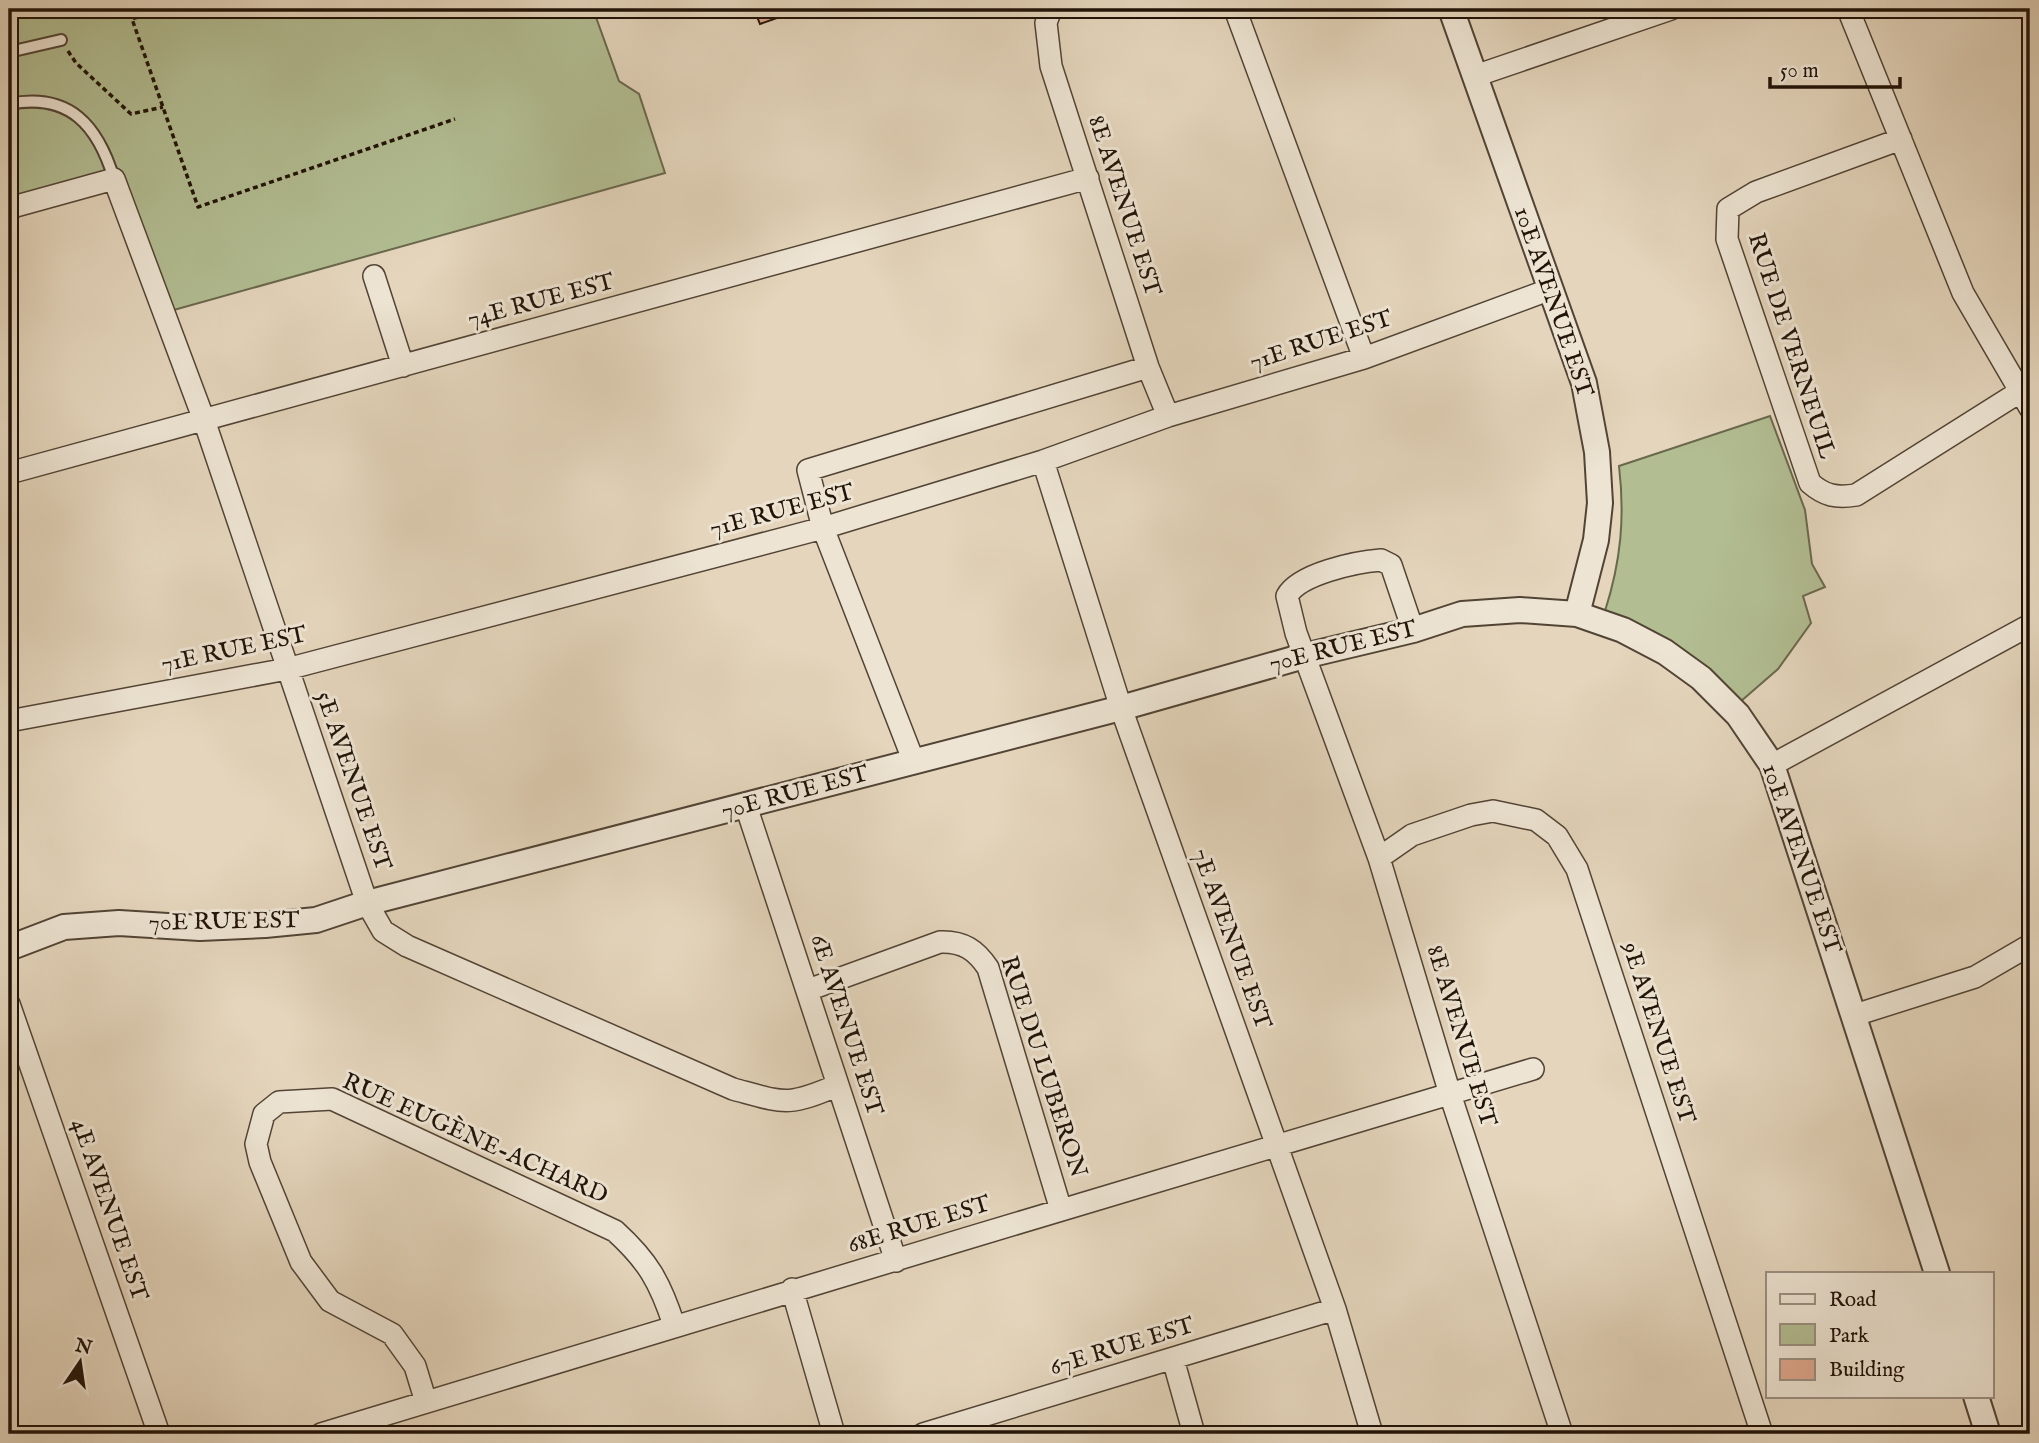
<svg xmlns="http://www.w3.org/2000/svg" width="2039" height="1443" font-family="'IM FELL English',serif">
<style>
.park{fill:#b2bd92;stroke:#6a684d;stroke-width:2}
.building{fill:#dfa88e;stroke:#211308;stroke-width:2}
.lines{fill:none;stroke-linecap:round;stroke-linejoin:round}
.service-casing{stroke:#524435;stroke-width:14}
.minor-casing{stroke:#524435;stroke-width:24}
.tertiary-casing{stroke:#524435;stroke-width:28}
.path{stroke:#211308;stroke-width:3.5;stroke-dasharray:5 3.5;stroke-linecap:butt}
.service{stroke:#ede4d3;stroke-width:10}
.minor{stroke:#ede4d3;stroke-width:21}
.tertiary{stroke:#ede4d3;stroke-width:24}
.labels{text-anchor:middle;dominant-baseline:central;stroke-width:6;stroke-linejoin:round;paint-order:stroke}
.street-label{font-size:24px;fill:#211308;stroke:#ede4d3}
</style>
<rect width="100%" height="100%" fill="#e4d5bc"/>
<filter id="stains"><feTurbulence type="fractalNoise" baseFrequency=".00286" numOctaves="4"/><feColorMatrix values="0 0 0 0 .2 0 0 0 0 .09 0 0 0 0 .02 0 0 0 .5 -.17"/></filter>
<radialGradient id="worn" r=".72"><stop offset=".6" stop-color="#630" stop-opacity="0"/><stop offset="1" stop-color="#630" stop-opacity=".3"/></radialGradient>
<path class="park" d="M 9,9 L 593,9 L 619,81 L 639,94 L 665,173 L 163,313 L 114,180 L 9,208 Z
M 1770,416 L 1805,510 L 1812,564 L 1825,587 L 1803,596 L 1811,623 L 1778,669 L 1740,702 L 1612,620 L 1605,611 C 1621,561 1625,517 1619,466 Z"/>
<path class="building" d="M 754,9 L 797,9 L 797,11 L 760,24 Z"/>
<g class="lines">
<defs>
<path id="service" d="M 9,52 L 61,40
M 9,104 C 70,92 98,126 114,179"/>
<path id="minor" d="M 1051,9 L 1046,23 L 1051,66 L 1148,367 L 1168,416
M 1235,9 L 1364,358
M 1848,9 L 1963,293 L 2030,408
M 1475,76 L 1671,9
M 1901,139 L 1756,192 L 1728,209 L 1727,239 L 1810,483 C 1825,496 1836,498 1856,495 L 2021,391
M 9,208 L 114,179 L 204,420 L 367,903 L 383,931 L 407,946 L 733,1089 C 785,1103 787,1107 838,1085
M 374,276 L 403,366
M 1043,461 L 1121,708 L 1335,1309 L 1372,1434
M 9,473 L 1088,178
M 1413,630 L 1391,565 L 1381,560 C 1355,562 1299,574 1287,596 L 1296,633 L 1379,858 L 1450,1094 L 1562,1434
M 9,721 L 287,669 L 823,528 L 1043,461 L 1168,416 L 1364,358 L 1551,289
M 914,762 L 823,528 L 808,470 L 1148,367
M 1772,765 L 2030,625
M 746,806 L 896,1261
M 1379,858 L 1412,835 L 1471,815 L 1493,811 L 1536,820 L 1557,836 L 1577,869 L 1762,1434
M 808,990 L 940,942 C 963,941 976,950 988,968 L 1061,1210
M 9,1004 L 159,1434
M 1855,1015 L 1975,977 L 2030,945
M 792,1289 L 834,1434
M 1173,1359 L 1194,1434
M 426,1402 L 415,1366 L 392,1334 L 330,1301 L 301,1262 L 260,1162 L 256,1144 L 264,1114 L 279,1102 L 332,1099 L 615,1231 C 648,1261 660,1282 674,1325
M 321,1434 C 724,1310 1129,1190 1533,1069
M 923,1434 L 1335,1309"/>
<path id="tertiary" d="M 1451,9 L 1584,383 L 1597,452 L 1600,503 L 1596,540 L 1577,614
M 9,948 L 64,927 L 119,923 L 200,928 L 265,925 L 316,920 L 367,903 L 1121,708 L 1304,656 L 1413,630 L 1462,614 L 1520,610 L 1577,614 L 1623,630 L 1665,652 L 1701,678 L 1738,715 L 1772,765 L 1937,1273
M 1976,1396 L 1988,1434"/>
</defs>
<use href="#service" class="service-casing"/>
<use href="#minor" class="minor-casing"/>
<use href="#tertiary" class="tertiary-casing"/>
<path class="path" d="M 162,9 L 132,19 L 198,207 L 455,119
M 68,51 L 76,63 L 131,114 L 163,107"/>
<use href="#service" class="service"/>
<use href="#minor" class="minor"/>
<use href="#tertiary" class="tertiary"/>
</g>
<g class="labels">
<g class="street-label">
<text transform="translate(1124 206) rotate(72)">8E AVENUE EST</text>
<text transform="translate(541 301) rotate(-15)">74E RUE EST</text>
<text transform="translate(1553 302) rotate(71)">10E AVENUE EST</text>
<text transform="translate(1321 341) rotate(-18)">71E RUE EST</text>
<text transform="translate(1791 346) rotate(72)">RUE DE VERNEUIL</text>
<text transform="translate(782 511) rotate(-15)">71E RUE EST</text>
<text transform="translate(1343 647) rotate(-14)">70E RUE EST</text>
<text transform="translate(234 650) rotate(-12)">71E RUE EST</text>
<text transform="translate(353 781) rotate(71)">5E AVENUE EST</text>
<text transform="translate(795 793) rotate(-15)">70E RUE EST</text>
<text transform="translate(1801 859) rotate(71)">10E AVENUE EST</text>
<text transform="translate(224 922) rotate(-1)">70E RUE EST</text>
<text transform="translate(1231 939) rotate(70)">7E AVENUE EST</text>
<text transform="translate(846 1025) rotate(72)">6E AVENUE EST</text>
<text transform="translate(1658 1033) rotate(72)">9E AVENUE EST</text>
<text transform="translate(1461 1036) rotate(73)">8E AVENUE EST</text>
<text transform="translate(1043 1067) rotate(72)">RUE DU LUBERON</text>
<text transform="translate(475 1139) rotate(24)">RUE EUGÈNE-ACHARD</text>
<text transform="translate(109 1210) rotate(71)">4E AVENUE EST</text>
<text transform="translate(919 1225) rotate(-17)">68E RUE EST</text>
<text transform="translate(1122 1347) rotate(-17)">67E RUE EST</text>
</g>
</g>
<rect width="2039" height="1443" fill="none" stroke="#e4d5bc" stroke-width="35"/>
<rect x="10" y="10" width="2018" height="1422" fill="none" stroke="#211308" stroke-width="3.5"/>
<rect x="18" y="18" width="2004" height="1408" fill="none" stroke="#211308" stroke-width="2"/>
<rect x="1766" y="1272" width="228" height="126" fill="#ede4d3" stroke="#9b9082" stroke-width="2"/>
<rect x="1780" y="1294" width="35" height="10" fill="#ede4d3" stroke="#9b9082" stroke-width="2"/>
<text x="1829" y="1306" font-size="21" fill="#211308">Road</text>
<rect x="1780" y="1324" width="35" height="21" fill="#b2bd92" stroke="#9b9082" stroke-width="2"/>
<text x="1829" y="1342" font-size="21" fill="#211308">Park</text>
<rect x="1780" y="1359" width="35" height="21" fill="#dfa88e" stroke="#9b9082" stroke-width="2"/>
<text x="1829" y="1376" font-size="21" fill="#211308">Building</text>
<g transform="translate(80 1362) rotate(13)" stroke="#ede4d3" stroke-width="5" paint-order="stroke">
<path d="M0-5L12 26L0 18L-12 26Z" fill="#211308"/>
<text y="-10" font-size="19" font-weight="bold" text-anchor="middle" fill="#211308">N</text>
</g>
<path d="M1770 77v10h130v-10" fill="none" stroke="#211308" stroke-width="3.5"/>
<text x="1780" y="77" font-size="21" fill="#211308" stroke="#ede4d3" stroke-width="5" paint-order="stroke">50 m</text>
<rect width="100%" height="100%" filter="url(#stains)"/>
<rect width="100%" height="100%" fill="url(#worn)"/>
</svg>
